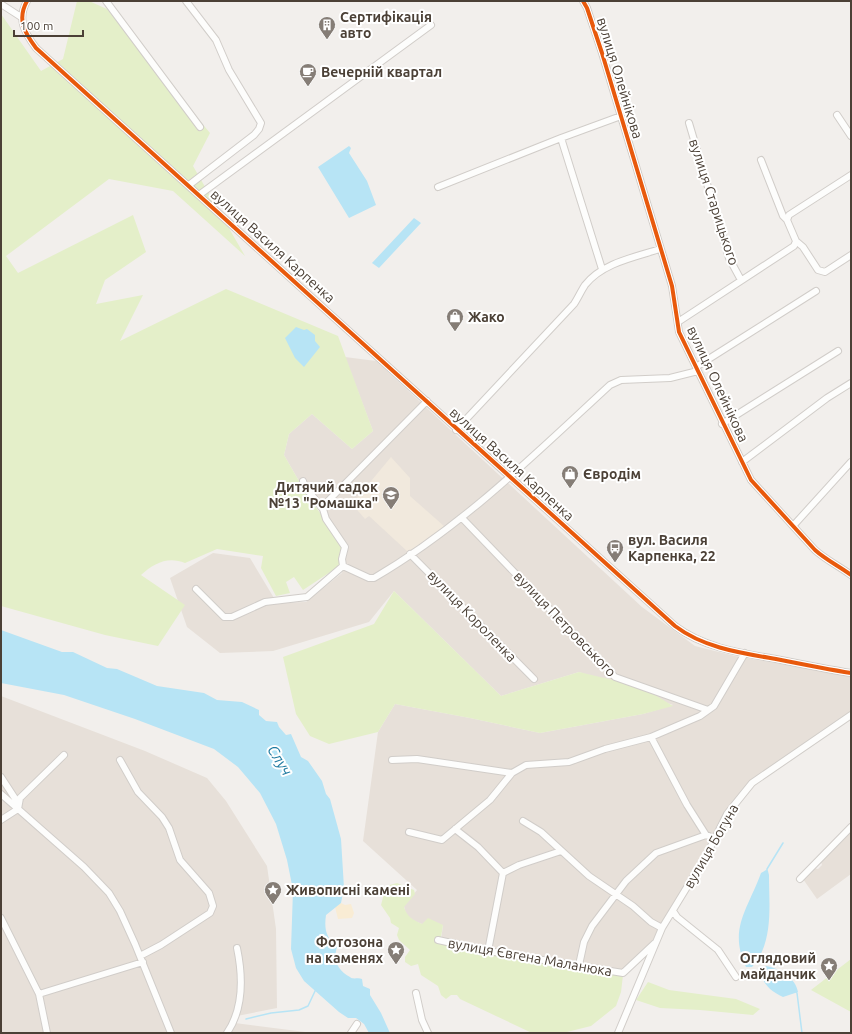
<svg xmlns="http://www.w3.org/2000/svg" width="852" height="1034" font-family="Ubuntu,sans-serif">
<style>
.residential{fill:#e7e0d9}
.education{fill:#f1e9dd}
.green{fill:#e4efc9}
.sand{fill:#f9ecd4}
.water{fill:#b7e4f5}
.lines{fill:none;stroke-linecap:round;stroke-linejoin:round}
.stream{stroke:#b7e4f5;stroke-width:1.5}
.minor-casing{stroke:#d1cdc9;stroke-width:8}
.minor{stroke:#fdfdfc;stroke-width:6}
.cycleway-casing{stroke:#fff;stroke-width:6}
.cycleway{stroke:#e8590c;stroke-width:4}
.labels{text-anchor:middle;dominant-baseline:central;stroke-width:4;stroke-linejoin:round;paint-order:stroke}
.poi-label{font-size:14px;font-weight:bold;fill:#4b4036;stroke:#fff;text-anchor:start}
.street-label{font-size:14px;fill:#4b4036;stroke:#fff}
.water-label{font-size:15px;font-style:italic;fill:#1e7aa0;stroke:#fff}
</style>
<rect width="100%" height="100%" fill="#f2efec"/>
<path class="residential" d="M 345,357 L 376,361 L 642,607 L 695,646 L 735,656 L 851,676 L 851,712 L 751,782 L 728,808 L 661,926 L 655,940 L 622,971 L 441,940 L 443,925 L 422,924 L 412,920 L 406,914 L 404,906 L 417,890 L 363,841 L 378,732 L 395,704 L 470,718 L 540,733 L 643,714 L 673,705 L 579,672 L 501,696 L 394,591 L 369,622 L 273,651 L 220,653 L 187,627 L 170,578 L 213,553 L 250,558 L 277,603 L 306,602 L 342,573 L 349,546 L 307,495 L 284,455 L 289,434 L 312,414 L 352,449 L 373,431 Z
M 1,696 L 145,751 L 207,778 L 226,801 L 267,866 L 276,929 L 277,1008 L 232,1017 L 225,1033 L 1,1033 Z
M 851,831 L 851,874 L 817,899 L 803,879 L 814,868 L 818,869 L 822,865 L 821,862 Z
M 235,1023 L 313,1033 L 229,1033 Z"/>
<path class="education" d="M 391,457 L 410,478 L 410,496 L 444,526 L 442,530 L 408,552 L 369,516 L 365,519 L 352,504 Z"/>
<path class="green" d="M 77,1 L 89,1 L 107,9 L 210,133 L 193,166 L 245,256 L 173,191 L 109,179 L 6,256 L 18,273 L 133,215 L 146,252 L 105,280 L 96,304 L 143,295 L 120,341 L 226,289 L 338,336 L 373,431 L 352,449 L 312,414 L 289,434 L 284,455 L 307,495 L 342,543 L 341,565 L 303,590 L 294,577 L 286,582 L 290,593 L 276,596 L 261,568 L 263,556 L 217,549 L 185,563 C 168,556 154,563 141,575 L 185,605 L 158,646 L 105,635 L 1,606 L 1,14 L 41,71 L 63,59 Z
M 394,591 L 501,696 L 579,672 L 642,687 L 673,706 L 643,714 L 540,733 L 470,718 L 395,704 L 378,732 L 329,744 L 310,736 L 296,714 L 283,657 L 374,624 Z
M 397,883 L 414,890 L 415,894 L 404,907 C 407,917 413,920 422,924 L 428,918 L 443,925 L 440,943 L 623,975 L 621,992 L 616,1006 L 591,1026 L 563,1033 L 532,1033 L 460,999 L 457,995 L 451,995 L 446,999 L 441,995 L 438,986 L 421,975 L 418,964 L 411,966 L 405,962 L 405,957 L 410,950 L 399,940 L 397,935 L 399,928 L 391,923 L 390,918 L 381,905 L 386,886 Z
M 851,959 L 851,1012 L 811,990 Z
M 648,982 L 669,990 L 736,999 L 760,1009 L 753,1015 L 700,1010 L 660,1008 L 636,1000 Z"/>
<path class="sand" d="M 341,903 L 345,905 L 351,904 L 354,913 L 352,918 L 338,919 L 335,907 Z"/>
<path class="water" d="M 349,146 L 351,148 L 349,153 L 367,181 L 376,205 L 349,218 L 318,167 Z
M 414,218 L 421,223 L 379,268 L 372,263 Z
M 296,327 L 304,330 L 307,329 L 315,335 L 315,341 L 320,347 L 304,367 L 295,358 L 285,338 Z
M 1,630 L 62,652 L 73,652 L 107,668 L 117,669 L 157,686 L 204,693 L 217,700 L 242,702 L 259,710 L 259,715 L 266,721 L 277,722 L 279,727 L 286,735 L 291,734 L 301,757 L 308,761 L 322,781 L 326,794 L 330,799 L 341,839 L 344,888 L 341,903 L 326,915 C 324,929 326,938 337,947 C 333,960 337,970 350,977 C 353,980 358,977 362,979 L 363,986 L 370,989 L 370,995 L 381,1013 L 390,1033 L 369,1033 L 364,1024 L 356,1018 L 348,1018 L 339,1012 L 304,981 L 296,968 L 291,949 L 293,890 L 287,860 L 276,824 L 260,793 L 238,767 L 214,749 L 135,719 L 64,695 L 1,683 Z
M 766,870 L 768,871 L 769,875 C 769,905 774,943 752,967 L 746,967 C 728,929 748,909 761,873 Z
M 766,966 C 779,968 796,978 798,992 L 783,997 C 772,992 763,985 761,973 Z"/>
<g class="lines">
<path class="stream" d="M 767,872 L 767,869 L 783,843
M 796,992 L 797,993 L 802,1033
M 246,1019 L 271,1013 L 299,1010 L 308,1006 L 316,989"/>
<defs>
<path id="minor" d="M 27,1 C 17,19 24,32 36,48 L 675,626 C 704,648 741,653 776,659 C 801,664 826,669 851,673
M 106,1 L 200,127
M 186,1 L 216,40 L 229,70 L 261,123 L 259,129 L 254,135 L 189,185
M 583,1 L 587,8 L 602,53 L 672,286 L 679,332 L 751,480 L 815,550 C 826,560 839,566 851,575
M 1,4 L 21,17
M 837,115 L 851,136
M 689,123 L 729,258 L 741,280
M 561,138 L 602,269
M 761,160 L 783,216 L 787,220
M 851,175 L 789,215 L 787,220 L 796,241 L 803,247 L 818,270 L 825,272 L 851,255
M 438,187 L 561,138 L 621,116
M 199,195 L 431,25
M 678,322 L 794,246 L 796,241
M 696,367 L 816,291
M 722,424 L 838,351
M 456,430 L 574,304 C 578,298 581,291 585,285 C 602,263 635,257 660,249
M 742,462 L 827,398 L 851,383
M 303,481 L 305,487 L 323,509 L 325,504 L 427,401
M 323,509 L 326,519 L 345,547 L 342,559 L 343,566
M 462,518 L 615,677 L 708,710
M 793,526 L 851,462
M 410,554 L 534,679
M 196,589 L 224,617 L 232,617 L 265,602 L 307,597 L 343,566 L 369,578 L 374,578 C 463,526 535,454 610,385 L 621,380 L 670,378 L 698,371
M 651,737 L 687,805 L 706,835 L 709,836
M 120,760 L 138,792 L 162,817 L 169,828 L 180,860 L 209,893 L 213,906 L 210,913 L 161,945 L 140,956
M 392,760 L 417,759 L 512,773
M 1,777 L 18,803
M 1,794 L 84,867 L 109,893 L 120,911 L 135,944 L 171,1033
M 1,820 L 18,809 L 20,798 L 64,755
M 523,821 L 541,832 L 589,876 L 633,906 L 651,922 L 662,928
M 455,829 L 478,847 L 503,873
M 409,832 L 442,840 L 490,800 L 512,773 L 526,765 L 569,762 L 605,749 L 651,737 L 700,716 L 714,706 L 745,653
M 800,879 L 851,827
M 673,911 L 677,917 L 718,950 L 736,977
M 1,918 L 39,994 L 47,1033
M 438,940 L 488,951 L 623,973 L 655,943
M 488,951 L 503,873 L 519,865 L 561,851
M 579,965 L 584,942 L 592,926 L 626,881 L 656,853 L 706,835
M 416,993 L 422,1020 L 428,1033
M 39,994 L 143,962
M 227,1033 C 244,1008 243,977 237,948
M 351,1033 L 357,1024
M 618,1033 L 662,928 L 706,856 L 727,814 L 752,783 L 851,715"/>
</defs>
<use href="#minor" class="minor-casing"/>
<use href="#minor" class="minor"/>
<defs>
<path id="cycleway" d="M 27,1 C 17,19 24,32 36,48 L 675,626 C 704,648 741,653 776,659 C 801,664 826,669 851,673
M 583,1 L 587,8 L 602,53 L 672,286 L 679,332 L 751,480 L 815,550 C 826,560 839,566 851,575"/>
</defs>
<use href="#cycleway" class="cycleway-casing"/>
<use href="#cycleway" class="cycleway"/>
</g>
<defs>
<symbol id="building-pin" viewBox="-11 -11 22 30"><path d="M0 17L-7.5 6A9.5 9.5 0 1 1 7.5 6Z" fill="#857d76" stroke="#fff"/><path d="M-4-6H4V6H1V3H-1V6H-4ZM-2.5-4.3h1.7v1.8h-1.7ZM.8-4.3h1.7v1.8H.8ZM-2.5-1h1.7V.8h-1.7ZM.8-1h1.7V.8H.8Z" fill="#fff"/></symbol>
<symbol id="cafe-pin" viewBox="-11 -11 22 30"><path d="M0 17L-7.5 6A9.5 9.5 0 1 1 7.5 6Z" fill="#857d76" stroke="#fff"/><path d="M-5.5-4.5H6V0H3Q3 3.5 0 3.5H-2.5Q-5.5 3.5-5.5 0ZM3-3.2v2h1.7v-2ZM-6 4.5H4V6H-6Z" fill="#fff"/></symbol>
<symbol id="shop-pin" viewBox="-11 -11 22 30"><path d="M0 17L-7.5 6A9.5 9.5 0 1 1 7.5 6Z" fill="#857d76" stroke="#fff"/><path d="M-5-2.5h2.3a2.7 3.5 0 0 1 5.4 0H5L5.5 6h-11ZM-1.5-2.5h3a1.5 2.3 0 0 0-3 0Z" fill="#fff"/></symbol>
<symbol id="school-pin" viewBox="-11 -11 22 30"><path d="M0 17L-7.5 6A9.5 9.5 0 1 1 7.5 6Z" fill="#857d76" stroke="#fff"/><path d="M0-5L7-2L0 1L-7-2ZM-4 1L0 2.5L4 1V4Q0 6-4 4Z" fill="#fff"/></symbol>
<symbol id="bus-pin" viewBox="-11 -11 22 30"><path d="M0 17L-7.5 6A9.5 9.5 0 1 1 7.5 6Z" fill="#857d76" stroke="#fff"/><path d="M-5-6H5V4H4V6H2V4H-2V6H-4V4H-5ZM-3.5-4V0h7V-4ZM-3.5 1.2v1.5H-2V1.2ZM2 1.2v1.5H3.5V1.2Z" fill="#fff"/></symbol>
<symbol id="sight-pin" viewBox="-11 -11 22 30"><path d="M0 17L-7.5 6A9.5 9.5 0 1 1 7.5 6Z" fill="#857d76" stroke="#fff"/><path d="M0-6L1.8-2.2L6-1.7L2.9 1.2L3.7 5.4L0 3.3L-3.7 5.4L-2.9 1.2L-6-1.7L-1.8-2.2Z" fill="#fff"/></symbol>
</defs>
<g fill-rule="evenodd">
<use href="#building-pin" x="317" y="15" width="20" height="27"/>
<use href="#cafe-pin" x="298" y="62" width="20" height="27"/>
<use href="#shop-pin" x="445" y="307" width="20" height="27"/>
<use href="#shop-pin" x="560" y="464" width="20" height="27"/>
<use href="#school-pin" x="381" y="485" width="20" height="27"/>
<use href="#bus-pin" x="605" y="538" width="20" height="27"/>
<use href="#sight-pin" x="263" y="880" width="20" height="27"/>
<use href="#sight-pin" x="386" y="940" width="20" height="27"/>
<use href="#sight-pin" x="819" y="956" width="20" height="27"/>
</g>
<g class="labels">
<g class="poi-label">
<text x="340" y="17">Сертифікація<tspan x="340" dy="16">авто</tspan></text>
<text x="321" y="72">Вечерній квартал</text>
<text x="468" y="317">Жако</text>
<text x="583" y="474">Євродім</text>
<text x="378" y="487" text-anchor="end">Дитячий садок<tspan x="378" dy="16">№13 "Ромашка"</tspan></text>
<text x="628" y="540">вул. Василя<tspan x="628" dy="16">Карпенка, 22</tspan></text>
<text x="286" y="890">Живописні камені</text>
<text x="383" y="942" text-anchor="end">Фотозона<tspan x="383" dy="16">на каменях</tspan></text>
<text x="816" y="958" text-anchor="end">Оглядовий<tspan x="816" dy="16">майданчик</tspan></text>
</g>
<g class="street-label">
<text transform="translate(620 78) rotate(73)">вулиця Олейнікова</text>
<text transform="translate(714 202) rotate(72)">вулиця Старицького</text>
<text transform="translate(273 246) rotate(42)">вулиця Василя Карпенка</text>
<text transform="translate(718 384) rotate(65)">вулиця Олейнікова</text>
<text transform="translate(512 464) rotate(42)">вулиця Василя Карпенка</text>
<text transform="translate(472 616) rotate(46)">вулиця Короленка</text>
<text transform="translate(565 624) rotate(46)">вулиця Петровського</text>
<text transform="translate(711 846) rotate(-60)">вулиця Богуна</text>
<text transform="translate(530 957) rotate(10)">вулиця Євгена Маланюка</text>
</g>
<g class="water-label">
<text transform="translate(280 760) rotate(58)">Случ</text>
</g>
</g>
<rect width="852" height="1034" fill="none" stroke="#4b4036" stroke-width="4"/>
<path d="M14 30v6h69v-6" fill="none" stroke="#4b4036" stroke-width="2"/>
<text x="20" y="30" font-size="12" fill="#4b4036" stroke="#ffffff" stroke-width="3" paint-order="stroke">100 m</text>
</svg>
